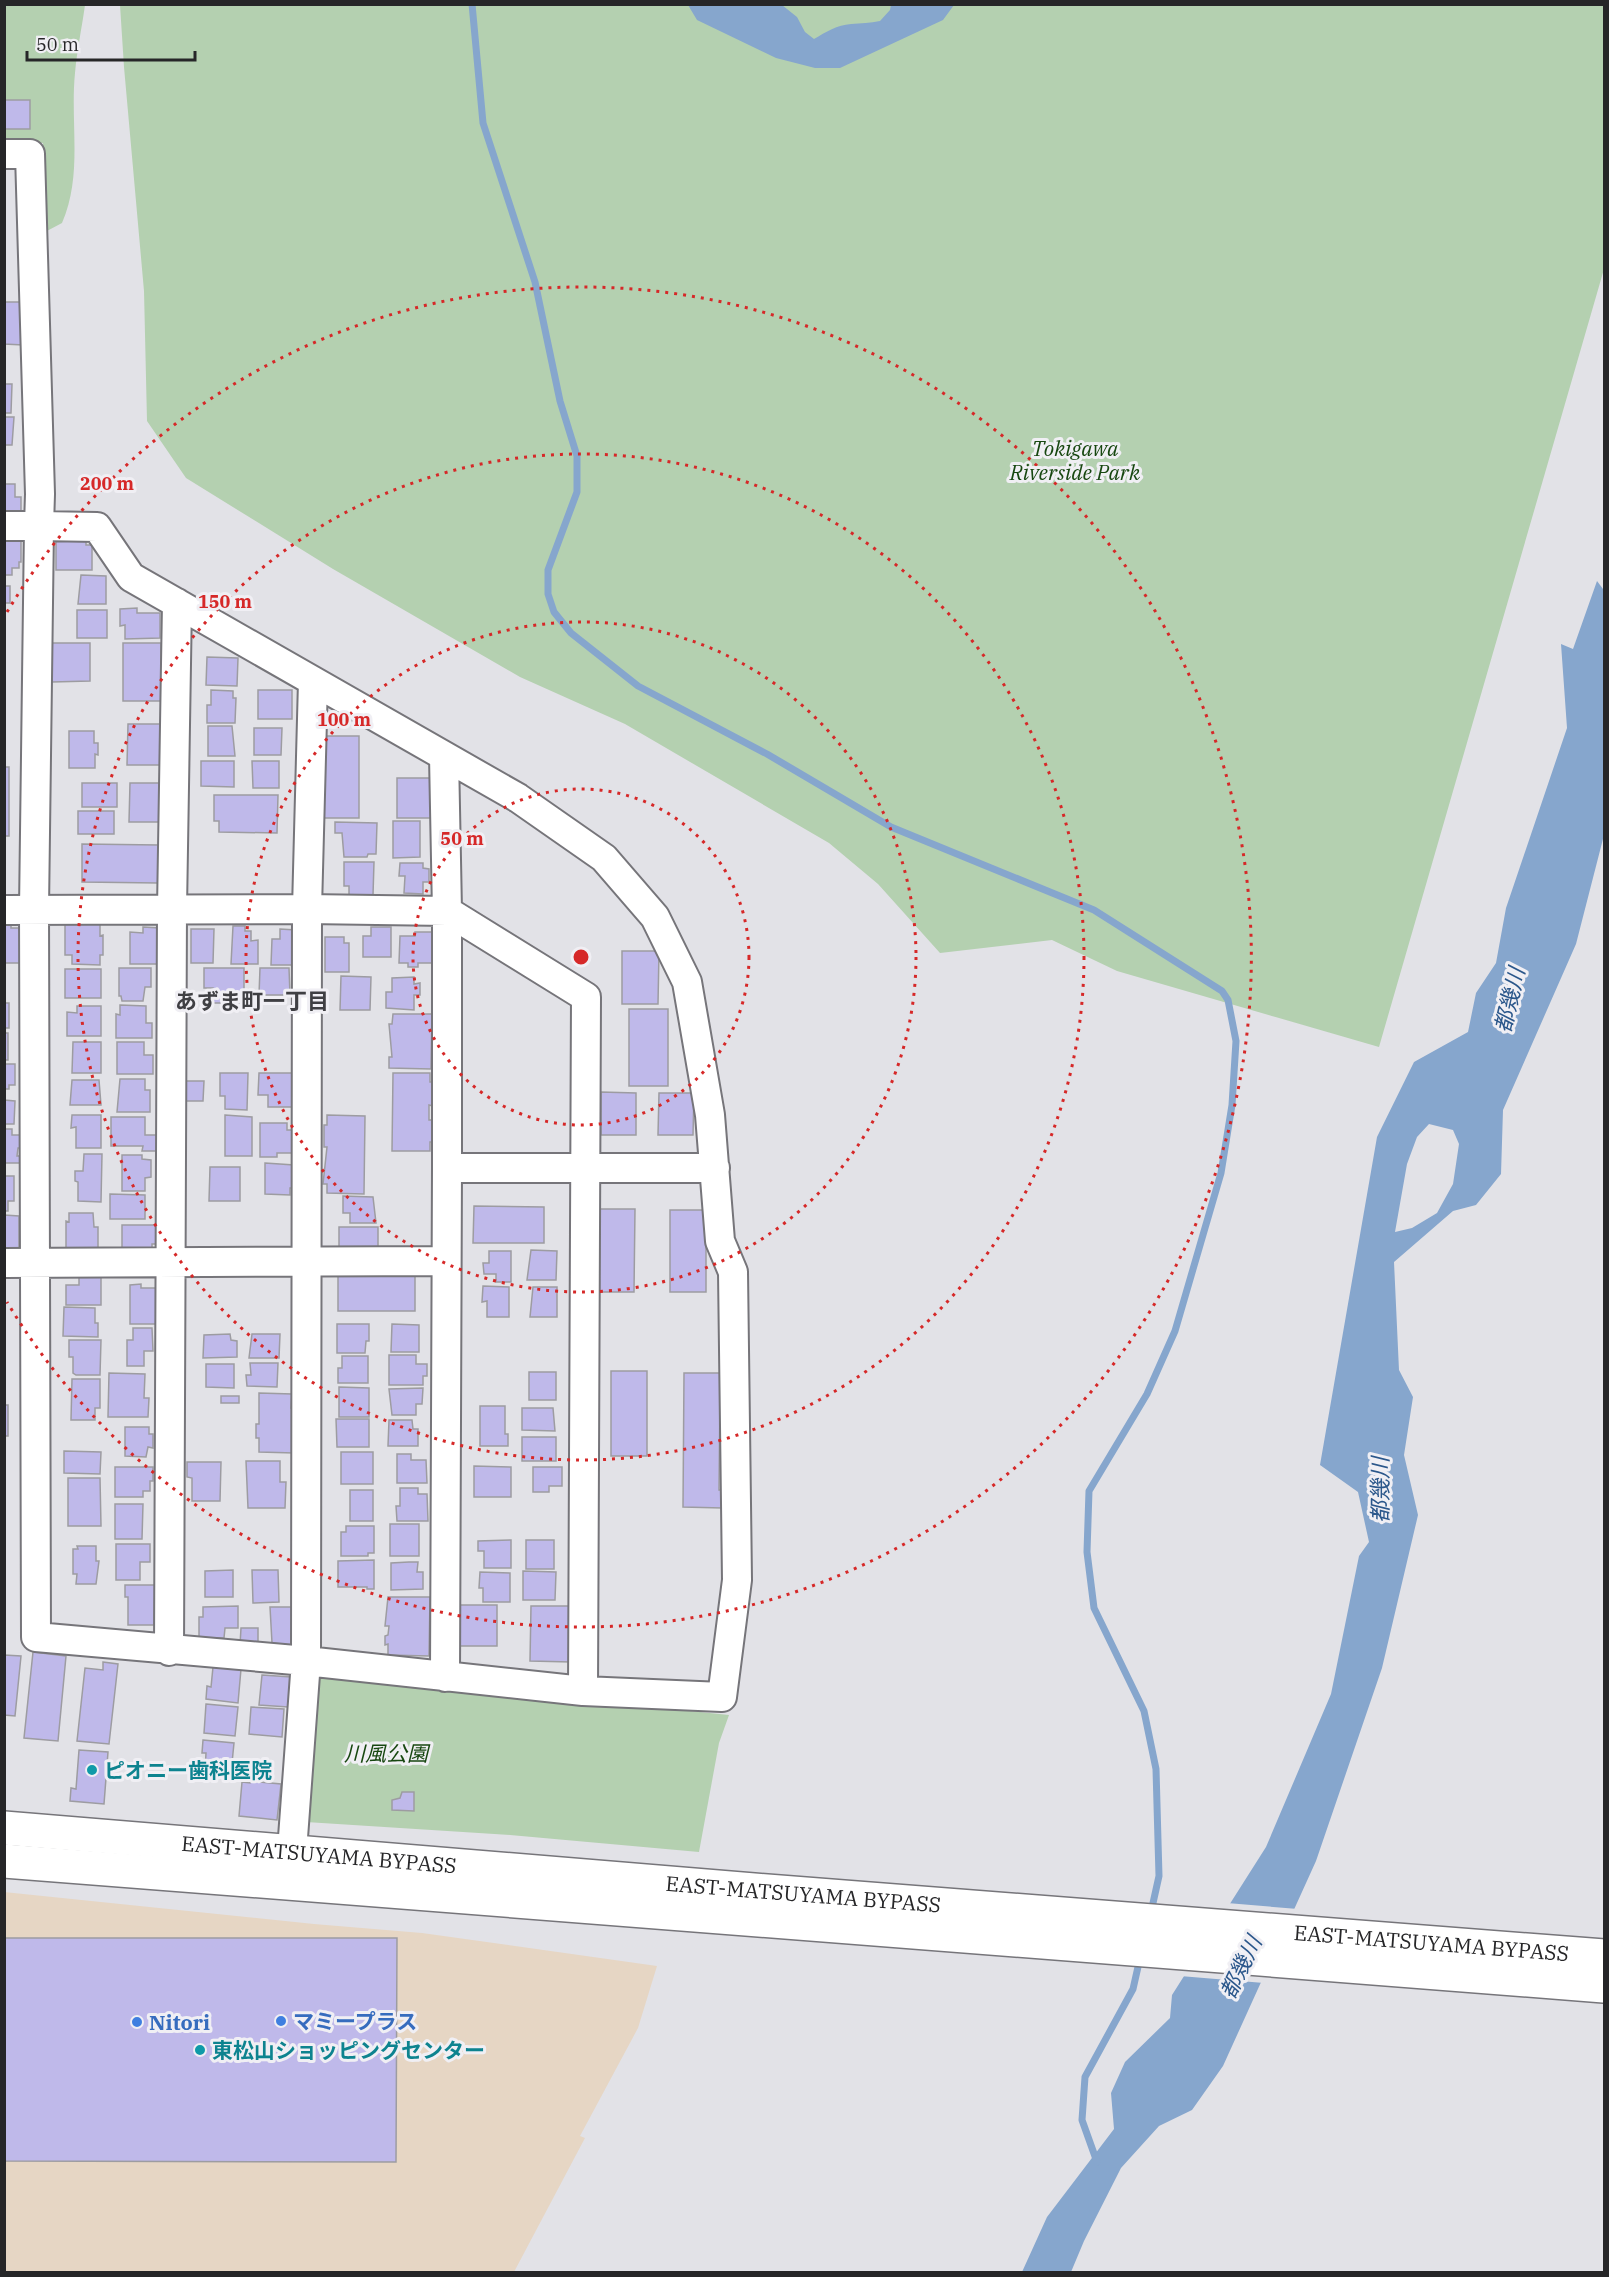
<svg xmlns="http://www.w3.org/2000/svg" width="1609" height="2277" font-family="'IBM Plex Serif','Noto Sans JP',serif">
<style>
.commercial{fill:#e6d6c4}
.green{fill:#b4d0b0}
.water{fill:#86a6cd;fill-rule:evenodd}
.pier{fill:#e2e2e7}
.lines{fill:none;stroke-linecap:round;stroke-linejoin:round}
.stream{stroke:#86a6cd;stroke-width:7}
.building{fill:#bfb9ea;stroke:#9d9ca1;stroke-width:1.5}
.minor-casing{stroke:#76757a;stroke-width:32}
.highway-casing{stroke:#76757a;stroke-width:36}
.minor{stroke:#fff;stroke-width:28}
.highway{stroke:#fff;stroke-width:33}
.ring{fill:none;stroke:#d62828;stroke-width:3;stroke-dasharray:3 6}
.culture-dot{fill:#0f9aa8;stroke:#f0eff4;stroke-width:2}
.shop-dot{fill:#3f7fe0;stroke:#f0eff4;stroke-width:2}
.labels{text-anchor:middle;dominant-baseline:central;stroke-width:6;stroke-linejoin:round;paint-order:stroke}
.park-label{font-size:21px;font-style:italic;fill:#174710;stroke:#f0eff4}
.culture-label{font-size:21px;font-weight:bold;fill:#0d838f;stroke:#f0eff4;text-anchor:start}
.street-label{font-size:21px;fill:#262628;stroke:#f0eff4}
.shop-label{font-size:21px;font-weight:bold;fill:#366cbe;stroke:#f0eff4;text-anchor:start}
.neighbourhood-label{font-size:22px;font-weight:bold;fill:#3f3f43;stroke:#f0eff4}
.water-label{font-size:22px;font-style:italic;fill:#2b578b;stroke:#f0eff4}
.centre{fill:#d62828;stroke:#f0eff4;stroke-width:3}
.ring-label{font-size:18px;text-anchor:middle;font-weight:bold;fill:#d62828;stroke:#f0eff4;stroke-width:6;stroke-linejoin:round;paint-order:stroke}
</style>
<rect width="100%" height="100%" fill="#e2e2e7"/>
<path class="commercial" d="M 4,1892 L 314,1924 L 422,1933 L 657,1966 L 638,2028 L 580,2136 L 585,2138 L 514,2272 L 5,2272 Z"/>
<path class="green" d="M 5,5 L 85,5 C 82,27 77,50 75,73 C 70,123 83,175 62,223 L 45,232 L 43,143 L 5,142 Z
M 120,5 L 1604,5 L 1604,269 L 1379,1047 L 1117,971 L 1052,940 L 940,953 L 878,884 L 829,843 L 625,724 L 520,677 L 333,569 L 186,478 L 147,421 L 144,291 L 124,67 Z
M 323,1673 L 729,1715 L 719,1743 L 699,1852 L 510,1835 L 306,1822 L 315,1682 Z"/>
<path class="water" d="M 954,5 L 943,20 L 840,68 L 815,68 L 776,58 L 697,20 L 688,5 L 782,5 L 797,17 L 805,32 L 814,39 C 826,32 837,25 851,24 C 861,23 870,23 880,21 L 890,10 L 891,5 Z
M 1597,581 L 1603,589 L 1604,588 L 1604,835 L 1576,944 L 1503,1110 L 1501,1174 L 1476,1205 L 1453,1211 L 1394,1262 L 1399,1370 L 1413,1397 L 1404,1455 L 1418,1515 L 1382,1668 L 1316,1861 L 1223,2066 L 1192,2110 L 1159,2126 L 1121,2168 L 1084,2241 L 1071,2272 L 1022,2272 L 1047,2217 L 1114,2129 L 1111,2093 L 1125,2062 L 1170,2018 L 1172,1995 L 1266,1847 L 1331,1694 L 1359,1556 L 1369,1542 L 1358,1492 L 1320,1465 L 1377,1137 L 1414,1062 L 1468,1032 L 1476,993 L 1496,963 L 1506,908 L 1567,728 L 1561,644 L 1573,649 ZM 1429,1124 L 1453,1130 L 1459,1144 L 1453,1184 L 1437,1213 L 1412,1228 L 1395,1232 L 1407,1164 L 1417,1137 Z"/>
<path class="pier" d="M 1227,1903 L 1298,1909 L 1264,1983 L 1180,1976 Z"/>
<g class="lines">
<path class="stream" d="M 472,4 L 483,123 L 535,282 L 560,401 L 577,456 L 577,492 L 548,570 L 548,594 L 554,612 L 571,633 L 638,686 L 767,754 L 891,827 L 1094,910 L 1222,991 L 1228,1000 L 1236,1041 L 1232,1105 L 1221,1173 L 1175,1331 L 1147,1394 L 1089,1491 L 1087,1552 L 1094,1608 L 1144,1711 L 1156,1769 L 1159,1876 L 1151,1912
M 1097,2162 L 1082,2120 L 1085,2077 L 1133,1989 L 1140,1958"/>
</g>
<path class="building" d="M 5,100 L 30,100 L 30,129 L 5,129 Z
M 4,302 L 23,302 L 23,345 L 4,344 Z
M 4,384 L 12,384 L 11,413 L 4,413 Z
M 4,417 L 14,417 L 12,445 L 4,445 Z
M 4,484 L 15,484 L 15,497 L 21,497 L 21,512 L 4,512 Z
M 4,539 L 21,539 L 21,562 L 19,562 L 19,568 L 12,568 L 12,575 L 4,575 Z
M 56,540 L 86,541 L 86,545 L 92,545 L 92,570 L 56,570 Z
M 81,575 L 106,576 L 106,604 L 78,604 Z
M 4,586 L 10,586 L 10,603 L 4,603 Z
M 137,608 L 137,613 L 160,613 L 160,638 L 125,639 L 125,625 L 120,626 L 120,609 Z
M 77,610 L 107,610 L 107,638 L 77,638 Z
M 52,643 L 90,643 L 90,681 L 52,682 Z
M 123,643 L 161,643 L 161,701 L 123,701 Z
M 207,657 L 238,658 L 237,686 L 206,685 Z
M 211,690 L 233,691 L 233,698 L 236,698 L 235,723 L 207,723 L 207,705 L 211,705 Z
M 258,690 L 292,690 L 292,719 L 258,719 Z
M 128,724 L 162,724 L 162,765 L 127,765 Z
M 208,726 L 232,726 L 235,756 L 208,756 Z
M 254,728 L 282,728 L 281,755 L 254,755 Z
M 69,731 L 94,731 L 94,743 L 98,743 L 98,755 L 95,754 L 95,768 L 69,768 Z
M 324,736 L 359,736 L 359,818 L 324,818 Z
M 201,761 L 234,761 L 234,787 L 201,786 Z
M 252,761 L 279,761 L 279,788 L 253,788 Z
M 4,767 L 9,767 L 9,836 L 4,836 Z
M 397,778 L 435,778 L 435,818 L 397,818 Z
M 82,783 L 117,783 L 117,807 L 82,807 Z
M 130,783 L 162,783 L 161,822 L 129,822 Z
M 214,795 L 278,795 L 277,833 L 219,832 L 219,821 L 214,821 Z
M 78,811 L 114,811 L 114,834 L 78,834 Z
M 393,821 L 420,821 L 420,857 L 393,858 Z
M 335,822 L 377,823 L 376,854 L 368,854 L 367,857 L 344,857 L 342,833 L 335,833 Z
M 82,844 L 159,845 L 158,883 L 82,882 Z
M 344,862 L 374,862 L 373,895 L 349,895 L 349,886 L 344,886 Z
M 400,863 L 423,863 L 423,868 L 429,869 L 429,882 L 423,882 L 423,894 L 404,893 L 405,876 L 399,876 Z
M 65,923 L 100,923 L 100,936 L 103,935 L 103,955 L 100,955 L 100,965 L 72,964 L 72,955 L 65,955 Z
M 4,925 L 11,925 L 11,928 L 24,928 L 23,963 L 4,963 Z
M 233,926 L 245,926 L 245,931 L 251,931 L 251,941 L 258,940 L 258,964 L 231,964 Z
M 143,927 L 160,928 L 159,964 L 130,964 L 130,932 L 143,933 Z
M 371,927 L 391,927 L 391,957 L 363,957 L 363,936 L 371,936 Z
M 191,929 L 214,929 L 213,963 L 191,963 Z
M 280,929 L 296,930 L 293,965 L 271,965 L 272,939 L 280,939 Z
M 415,932 L 436,932 L 436,963 L 418,963 L 418,967 L 408,967 L 408,963 L 399,963 L 400,936 L 415,936 Z
M 325,937 L 344,937 L 344,943 L 349,943 L 349,972 L 325,972 Z
M 622,951 L 659,951 L 658,1004 L 622,1004 Z
M 119,968 L 151,968 L 151,987 L 145,987 L 143,1001 L 122,1001 L 121,996 L 119,996 Z
M 204,968 L 244,968 L 244,1003 L 213,1003 L 213,988 L 204,988 Z
M 260,968 L 289,968 L 290,995 L 259,995 Z
M 65,969 L 101,969 L 101,998 L 65,998 Z
M 341,976 L 371,977 L 370,1010 L 340,1010 Z
M 414,977 L 414,984 L 420,983 L 420,995 L 414,995 L 414,1010 L 386,1008 L 386,992 L 392,992 L 392,978 Z
M 4,1003 L 9,1003 L 9,1028 L 4,1028 Z
M 120,1005 L 146,1006 L 146,1023 L 152,1023 L 152,1038 L 116,1038 L 116,1014 L 120,1015 Z
M 77,1006 L 101,1006 L 101,1036 L 67,1036 L 67,1012 L 77,1013 Z
M 629,1009 L 668,1009 L 668,1086 L 629,1086 Z
M 393,1014 L 432,1014 L 431,1069 L 389,1068 L 389,1057 L 392,1057 L 389,1024 L 392,1024 Z
M 4,1033 L 8,1033 L 8,1060 L 4,1060 Z
M 73,1042 L 101,1042 L 101,1073 L 72,1073 Z
M 117,1042 L 144,1042 L 144,1055 L 153,1055 L 153,1074 L 117,1074 Z
M 4,1064 L 15,1064 L 15,1085 L 9,1085 L 9,1089 L 4,1089 Z
M 220,1073 L 248,1073 L 247,1110 L 225,1109 L 225,1096 L 220,1096 Z
M 259,1073 L 296,1073 L 295,1107 L 268,1107 L 268,1095 L 258,1095 Z
M 393,1073 L 430,1073 L 430,1082 L 433,1082 L 433,1106 L 429,1105 L 429,1120 L 434,1120 L 433,1142 L 430,1142 L 430,1151 L 392,1151 Z
M 120,1079 L 145,1079 L 145,1090 L 150,1090 L 150,1112 L 117,1112 Z
M 72,1080 L 99,1080 L 101,1105 L 70,1105 Z
M 185,1081 L 204,1081 L 203,1101 L 185,1101 Z
M 601,1092 L 636,1093 L 636,1135 L 601,1135 Z
M 659,1093 L 694,1093 L 693,1135 L 658,1135 Z
M 4,1100 L 15,1101 L 14,1124 L 4,1124 Z
M 72,1115 L 101,1115 L 101,1148 L 76,1148 L 76,1127 L 71,1128 Z
M 225,1115 L 252,1117 L 252,1156 L 225,1156 Z
M 327,1115 L 365,1116 L 364,1194 L 327,1193 L 327,1184 L 323,1184 L 327,1147 L 324,1147 L 324,1125 L 327,1125 Z
M 111,1117 L 145,1117 L 145,1135 L 161,1135 L 161,1151 L 142,1151 L 143,1146 L 111,1146 Z
M 260,1123 L 287,1123 L 287,1130 L 295,1130 L 295,1153 L 277,1153 L 277,1157 L 260,1157 Z
M 4,1129 L 12,1129 L 12,1135 L 22,1135 L 22,1148 L 18,1148 L 17,1156 L 21,1156 L 21,1163 L 4,1163 Z
M 84,1154 L 102,1154 L 101,1202 L 78,1201 L 78,1182 L 75,1181 L 75,1171 L 83,1171 Z
M 122,1155 L 142,1155 L 142,1159 L 151,1160 L 151,1177 L 145,1178 L 145,1191 L 122,1191 Z
M 265,1163 L 294,1165 L 294,1188 L 290,1188 L 290,1195 L 265,1194 Z
M 210,1167 L 240,1167 L 240,1201 L 209,1201 Z
M 4,1176 L 14,1176 L 14,1201 L 8,1201 L 8,1211 L 4,1211 Z
M 110,1194 L 145,1195 L 145,1219 L 110,1219 Z
M 343,1196 L 373,1197 L 376,1223 L 350,1223 L 350,1213 L 343,1213 Z
M 474,1206 L 544,1207 L 544,1243 L 473,1243 Z
M 600,1209 L 635,1209 L 634,1292 L 599,1292 Z
M 670,1210 L 706,1210 L 706,1292 L 670,1292 Z
M 69,1213 L 93,1213 L 94,1227 L 98,1227 L 98,1250 L 66,1248 L 66,1221 L 69,1222 Z
M 4,1215 L 19,1216 L 19,1248 L 4,1248 Z
M 122,1225 L 157,1225 L 157,1244 L 152,1244 L 152,1250 L 122,1250 Z
M 339,1227 L 378,1227 L 378,1253 L 339,1252 Z
M 531,1250 L 557,1251 L 556,1280 L 527,1280 Z
M 489,1251 L 511,1251 L 511,1282 L 496,1282 L 496,1274 L 484,1274 L 483,1263 L 489,1263 Z
M 338,1272 L 415,1272 L 415,1311 L 338,1311 Z
M 79,1276 L 101,1277 L 101,1305 L 66,1305 L 66,1285 L 79,1285 Z
M 141,1284 L 141,1288 L 158,1288 L 158,1324 L 130,1324 L 130,1285 Z
M 483,1286 L 509,1287 L 509,1317 L 487,1317 L 487,1301 L 482,1302 Z
M 533,1287 L 557,1287 L 557,1317 L 530,1317 Z
M 64,1307 L 95,1308 L 95,1323 L 98,1323 L 98,1337 L 63,1336 Z
M 337,1324 L 369,1324 L 369,1341 L 366,1341 L 365,1353 L 337,1353 Z
M 392,1324 L 419,1325 L 419,1352 L 391,1352 Z
M 133,1328 L 152,1328 L 153,1351 L 144,1351 L 144,1366 L 127,1366 L 127,1340 L 133,1340 Z
M 230,1334 L 231,1340 L 237,1341 L 237,1357 L 203,1358 L 204,1335 Z
M 252,1334 L 280,1334 L 279,1358 L 249,1358 Z
M 69,1340 L 101,1340 L 100,1375 L 76,1375 L 73,1373 L 73,1357 L 69,1357 Z
M 389,1355 L 416,1355 L 416,1364 L 427,1364 L 427,1376 L 423,1376 L 423,1385 L 389,1385 Z
M 342,1356 L 368,1356 L 368,1383 L 338,1383 L 338,1368 L 342,1368 Z
M 250,1363 L 278,1363 L 277,1387 L 247,1386 L 246,1375 L 251,1375 Z
M 206,1364 L 234,1364 L 234,1388 L 206,1387 Z
M 611,1371 L 647,1371 L 647,1456 L 611,1456 Z
M 529,1372 L 556,1372 L 556,1400 L 529,1400 Z
M 109,1373 L 145,1374 L 144,1398 L 149,1398 L 148,1417 L 108,1417 Z
M 684,1373 L 723,1373 L 723,1394 L 720,1394 L 719,1490 L 722,1490 L 722,1508 L 683,1507 Z
M 72,1379 L 100,1379 L 100,1408 L 95,1408 L 95,1420 L 71,1420 Z
M 339,1387 L 369,1388 L 369,1417 L 339,1417 Z
M 423,1388 L 422,1404 L 416,1404 L 416,1415 L 392,1415 L 389,1389 Z
M 259,1393 L 292,1394 L 291,1408 L 295,1408 L 294,1453 L 259,1452 L 259,1438 L 256,1438 L 256,1424 L 259,1424 Z
M 221,1396 L 239,1396 L 239,1403 L 221,1403 Z
M 4,1405 L 8,1405 L 8,1436 L 4,1436 Z
M 480,1406 L 505,1406 L 505,1434 L 508,1434 L 508,1446 L 480,1446 Z
M 522,1408 L 553,1408 L 555,1431 L 522,1430 Z
M 336,1419 L 369,1419 L 369,1447 L 337,1447 Z
M 389,1420 L 412,1420 L 413,1429 L 418,1429 L 418,1446 L 388,1446 Z
M 125,1427 L 149,1427 L 149,1434 L 153,1434 L 153,1448 L 148,1447 L 146,1457 L 125,1456 Z
M 522,1437 L 556,1437 L 556,1461 L 522,1461 Z
M 64,1451 L 101,1452 L 100,1474 L 64,1473 Z
M 341,1452 L 373,1452 L 373,1484 L 341,1484 Z
M 397,1454 L 411,1454 L 411,1460 L 426,1460 L 427,1483 L 397,1483 Z
M 246,1461 L 280,1461 L 280,1482 L 286,1482 L 285,1508 L 248,1508 Z
M 187,1462 L 221,1462 L 220,1501 L 192,1501 L 192,1478 L 187,1477 Z
M 474,1466 L 511,1467 L 511,1497 L 474,1497 Z
M 115,1467 L 153,1467 L 153,1481 L 150,1481 L 150,1491 L 143,1491 L 143,1497 L 115,1497 Z
M 533,1467 L 562,1467 L 562,1486 L 549,1486 L 549,1492 L 533,1492 Z
M 68,1478 L 100,1478 L 101,1526 L 68,1526 Z
M 400,1488 L 418,1488 L 418,1494 L 427,1494 L 428,1521 L 397,1521 L 396,1506 L 400,1506 Z
M 350,1490 L 373,1490 L 373,1521 L 350,1521 Z
M 115,1504 L 143,1504 L 142,1539 L 115,1539 Z
M 390,1524 L 419,1524 L 419,1556 L 390,1556 Z
M 346,1526 L 374,1526 L 374,1553 L 368,1553 L 368,1556 L 341,1556 L 341,1532 L 346,1532 Z
M 511,1540 L 511,1568 L 484,1568 L 484,1551 L 478,1551 L 478,1541 Z
M 526,1540 L 554,1540 L 554,1569 L 526,1569 Z
M 116,1544 L 150,1544 L 150,1562 L 140,1562 L 140,1580 L 116,1580 Z
M 77,1546 L 96,1546 L 96,1561 L 99,1561 L 96,1584 L 76,1584 L 77,1574 L 73,1574 L 73,1549 L 78,1549 Z
M 374,1560 L 374,1589 L 367,1589 L 367,1587 L 338,1587 L 338,1561 Z
M 409,1562 L 418,1562 L 417,1572 L 423,1572 L 423,1589 L 391,1590 L 391,1563 Z
M 233,1570 L 233,1597 L 205,1597 L 205,1571 Z
M 252,1570 L 278,1570 L 279,1602 L 253,1603 Z
M 523,1571 L 556,1572 L 555,1600 L 523,1600 Z
M 480,1572 L 510,1573 L 510,1602 L 483,1602 L 483,1588 L 479,1588 Z
M 125,1585 L 155,1585 L 154,1625 L 128,1625 L 128,1597 L 125,1597 Z
M 388,1597 L 430,1597 L 429,1656 L 388,1655 L 388,1644 L 385,1645 L 385,1636 L 388,1635 L 389,1626 L 385,1626 Z
M 460,1605 L 497,1605 L 497,1646 L 460,1646 L 460,1637 L 456,1637 L 456,1616 L 460,1616 Z
M 238,1606 L 238,1628 L 225,1628 L 224,1638 L 199,1638 L 199,1617 L 203,1617 L 203,1607 Z
M 531,1606 L 570,1606 L 571,1634 L 569,1634 L 569,1648 L 571,1648 L 571,1662 L 530,1661 Z
M 270,1607 L 293,1607 L 291,1645 L 272,1643 Z
M 241,1628 L 258,1628 L 258,1645 L 240,1645 Z
M 33,1652 L 66,1656 L 58,1741 L 24,1738 Z
M 4,1655 L 21,1656 L 15,1716 L 4,1715 Z
M 103,1662 L 118,1664 L 109,1744 L 77,1741 L 85,1668 L 103,1670 Z
M 213,1667 L 241,1669 L 238,1703 L 206,1699 L 207,1686 L 211,1687 Z
M 262,1675 L 291,1677 L 288,1707 L 259,1705 Z
M 206,1704 L 238,1707 L 235,1736 L 204,1733 Z
M 251,1707 L 284,1709 L 282,1737 L 249,1734 Z
M 203,1740 L 234,1743 L 231,1773 L 205,1771 L 206,1753 L 202,1753 Z
M 79,1750 L 108,1752 L 104,1804 L 70,1801 L 71,1788 L 76,1789 Z
M 250,1781 L 281,1784 L 277,1820 L 239,1816 L 242,1782 L 250,1783 Z
M 402,1792 L 414,1792 L 414,1811 L 392,1810 L 392,1800 L 400,1798 Z
M 4,1938 L 397,1938 L 396,2162 L 4,2161 Z"/>
<g class="lines">
<defs>
<path id="minor" d="M 4,154 L 30,154 L 40,494 L 39,526 L 97,527 L 131,577 L 518,798 L 604,858 L 655,917 L 687,982 L 710,1115 L 720,1241 L 733,1272 L 737,1580 L 722,1697 L 583,1691 L 306,1661 L 36,1637 L 34,909 L 39,526 L 4,526
M 444,756 L 447,911 L 447,1168 L 715,1168
M 4,910 L 307,909 L 447,911 L 586,997 L 583,1691
M 4,1263 L 446,1261
M 169,1651 L 172,909 L 177,603
M 445,1677 L 447,1168
M 292,1851 L 306,1661 L 307,909 L 313,681"/>
<g id="highway">
<path id="s1" d="M 4,1828 L 754,1890 L 1604,1956"/>
<path d="M 4,1861 L 1604,1986"/>
</g>
</defs>
<use href="#minor" class="minor-casing"/>
<use href="#highway" class="highway-casing"/>
<use href="#minor" class="minor"/>
<use href="#highway" class="highway"/>
</g>
<g class="ring">
<circle cx="581" cy="957" r="168"/>
<circle cx="581" cy="957" r="335"/>
<circle cx="581" cy="957" r="503"/>
<path d="M7 612A670 670 0 1 1 7 1302"/>
</g>
<g class="culture-dot">
<circle cx="92" cy="1770" r="6"/>
<circle cx="200" cy="2050" r="6"/>
</g>
<g class="shop-dot">
<circle cx="281" cy="2021" r="6"/>
<circle cx="137" cy="2022" r="6"/>
</g>
<g class="labels">
<g class="park-label">
<text x="1075" y="448">Tokigawa<tspan x="1075" dy="24">Riverside Park</tspan></text>
<text x="386" y="1753">川風公園</text>
</g>
<g class="culture-label">
<text x="104" y="1770">ピオニー歯科医院</text>
<text x="212" y="2050">東松山ショッピングセンター</text>
</g>
<g class="street-label">
<text stroke="none"><textPath href="#s1" startOffset="316">EAST-MATSUYAMA BYPASS</textPath></text>
<text stroke="none"><textPath href="#s1" startOffset="802">EAST-MATSUYAMA BYPASS</textPath></text>
<text stroke="none"><textPath href="#s1" startOffset="1432">EAST-MATSUYAMA BYPASS</textPath></text>
</g>
<g class="shop-label">
<text x="293" y="2021">マミープラス</text>
<text x="149" y="2022">Nitori</text>
</g>
<g class="neighbourhood-label">
<text x="252" y="1000">あずま町一丁目</text>
</g>
<g class="water-label">
<text transform="translate(1509 1000) rotate(-77)">都幾川</text>
<text transform="translate(1379 1490) rotate(-90)">都幾川</text>
<text transform="translate(1240 1967) rotate(-64)">都幾川</text>
</g>
</g>
<circle cx="581" cy="957" r="9" class="centre"/>
<g class="ring-label">
<text x="107" y="490">200 m</text>
<text x="225" y="608">150 m</text>
<text x="344" y="726">100 m</text>
<text x="462" y="845">50 m</text>
</g>
<rect width="1609" height="2277" fill="none" stroke="#262628" stroke-width="12"/>
<path d="M27 51v9h168v-9" fill="none" stroke="#262628" stroke-width="3"/>
<text x="36" y="51" font-size="18" fill="#262628" stroke="#f0eff4" stroke-width="4.5" paint-order="stroke">50 m</text>
</svg>
